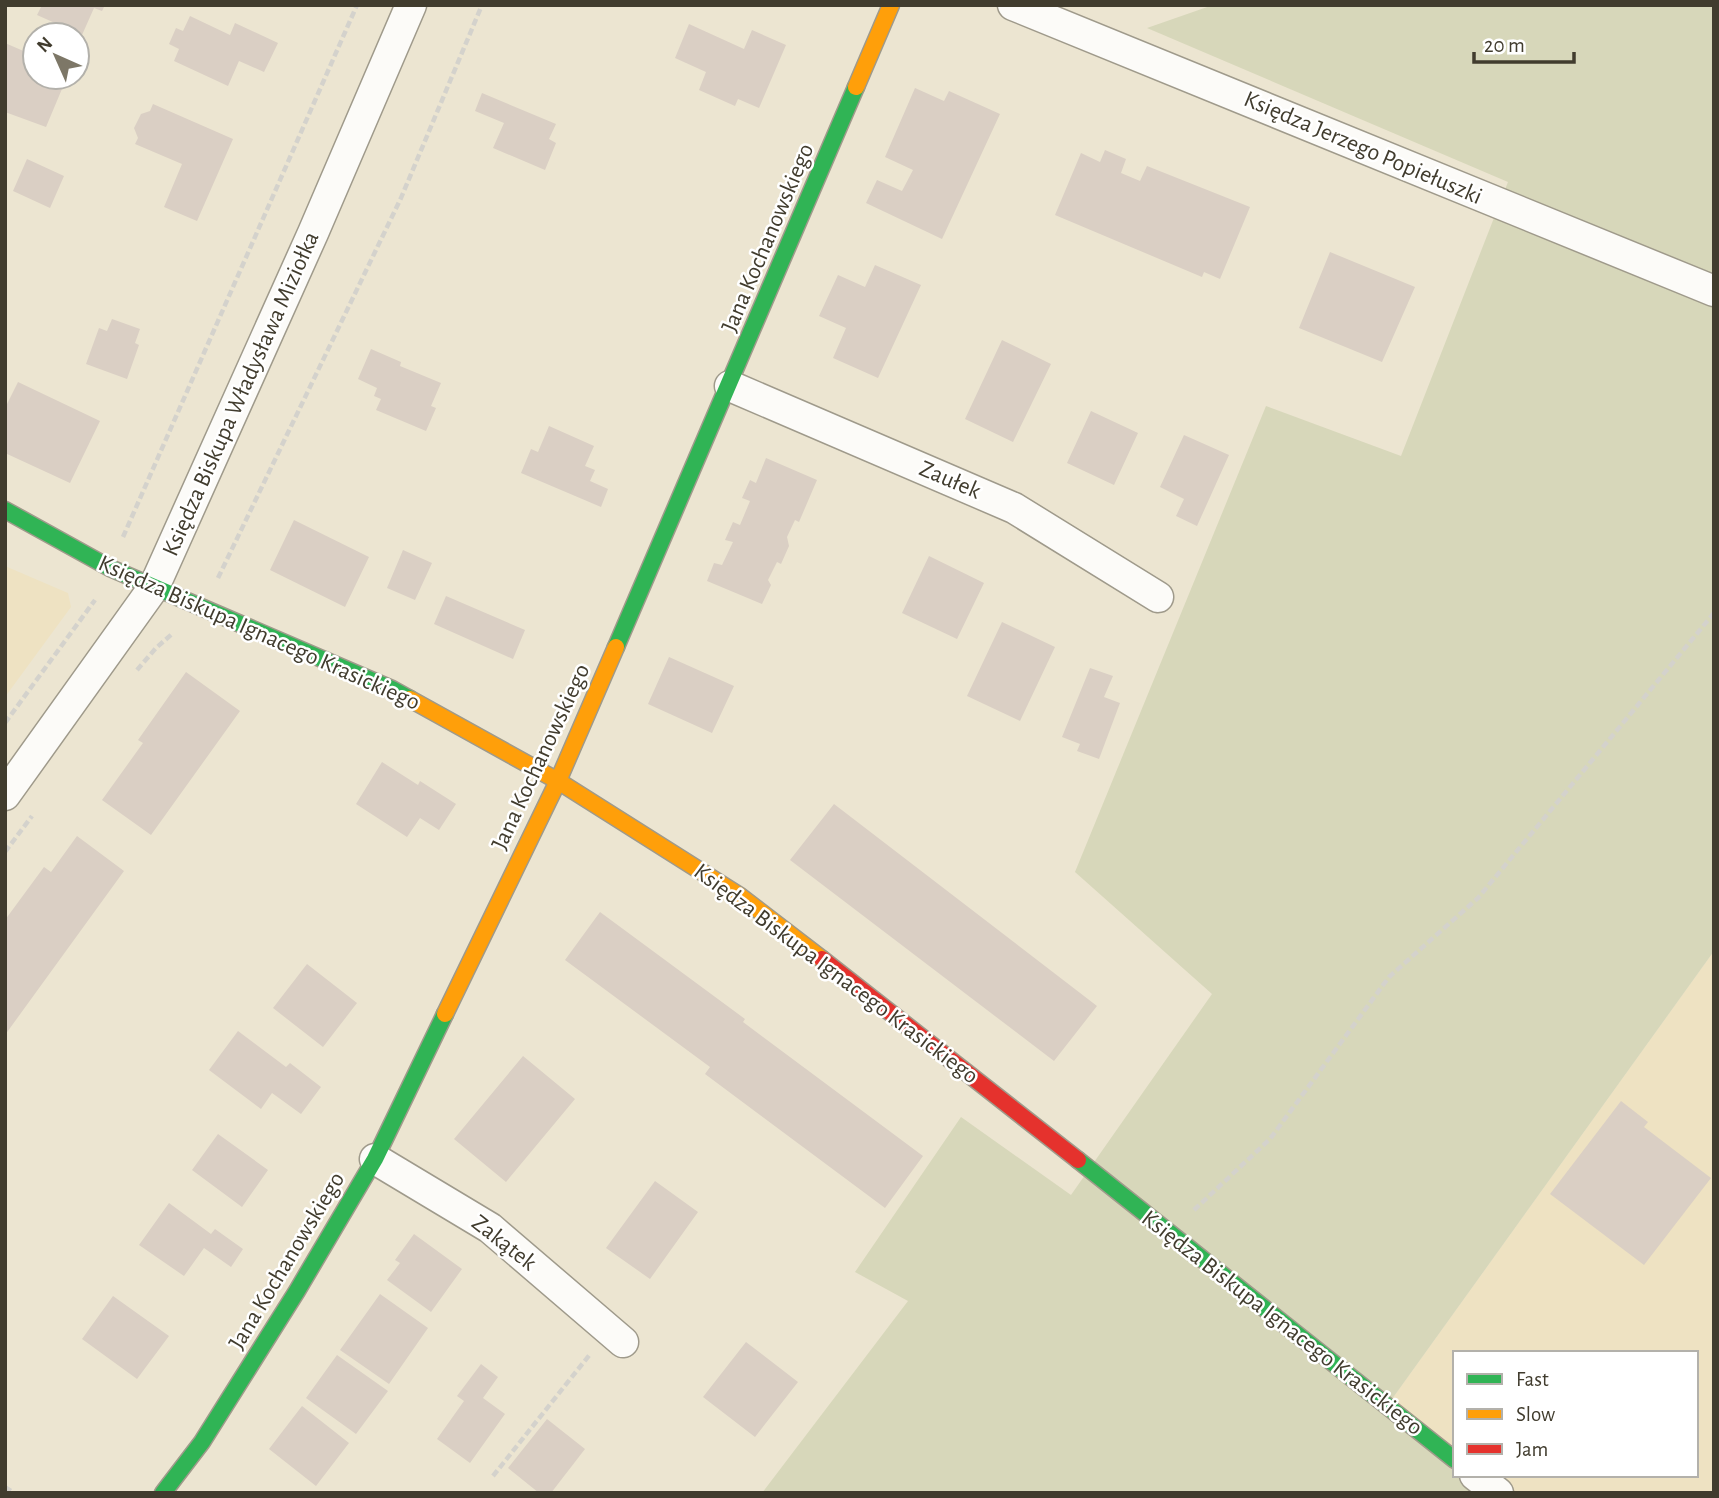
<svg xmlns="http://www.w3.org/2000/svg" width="1719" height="1498" font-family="'Alegreya Sans',sans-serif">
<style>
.built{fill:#eee2c2}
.green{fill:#d7d7ba}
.building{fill:#dacfc4}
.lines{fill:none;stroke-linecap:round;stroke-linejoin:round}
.street-casing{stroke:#9f9a8b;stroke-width:33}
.fast-casing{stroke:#9f9a8b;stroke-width:19}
.slow-casing{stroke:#9f9a8b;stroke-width:19}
.jam-casing{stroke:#9f9a8b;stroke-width:19}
.path{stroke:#d4d2cc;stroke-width:4.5;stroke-dasharray:7 3.5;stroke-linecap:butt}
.street{stroke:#fcfbf8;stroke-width:30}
.fast{stroke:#30b455;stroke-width:16}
.slow{stroke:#ff9f0a;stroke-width:16}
.jam{stroke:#e5322d;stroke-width:16}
.labels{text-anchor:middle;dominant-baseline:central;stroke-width:5;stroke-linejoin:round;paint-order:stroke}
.street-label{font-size:24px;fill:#413c2e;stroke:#fff}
</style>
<rect width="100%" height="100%" fill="#ece5d1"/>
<path class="built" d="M 5,566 L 68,593 L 71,607 L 5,697 Z
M 1714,951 L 1714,1493 L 1498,1493 L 1475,1475 L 1696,1475 L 1696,1353 L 1455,1353 L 1455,1460 L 1387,1406 Z"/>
<path class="green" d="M 1213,5 L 1714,5 L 1714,951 L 1387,1406 L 1498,1493 L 762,1493 L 908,1301 L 855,1272 L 961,1117 L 1071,1195 L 1212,994 L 1075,872 L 1266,406 L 1401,456 L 1508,182 L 1147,28 Z"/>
<path class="building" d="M 42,5 L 105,5 L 102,11 L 94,8 L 82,35 L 37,15 Z
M 190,16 L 230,35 L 235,23 L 278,43 L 264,72 L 239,61 L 228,86 L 174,61 L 179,49 L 169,44 L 176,28 L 183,31 Z
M 689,24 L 744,49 L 752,30 L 786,45 L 759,108 L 738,99 L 735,106 L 699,90 L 706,72 L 675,58 Z
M 5,43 L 35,56 L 35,77 L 67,77 L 46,127 L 5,112 Z
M 915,88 L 944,101 L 949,91 L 1000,114 L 942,239 L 866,203 L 877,180 L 902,191 L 913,170 L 885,157 Z
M 482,93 L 556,124 L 549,139 L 556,143 L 545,170 L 493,148 L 504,123 L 475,111 Z
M 153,104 L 233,139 L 197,221 L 164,207 L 182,164 L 135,144 L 138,138 L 134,128 L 141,114 L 150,111 Z
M 1105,150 L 1126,159 L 1121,173 L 1140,181 L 1147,166 L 1250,207 L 1220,279 L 1204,272 L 1202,277 L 1055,215 L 1081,153 L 1100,162 Z
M 27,159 L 64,176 L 50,208 L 13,191 Z
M 1330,252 L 1415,287 L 1382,362 L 1299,328 Z
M 875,265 L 921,285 L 878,378 L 833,358 L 846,328 L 819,316 L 838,275 L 865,287 Z
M 112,319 L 140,329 L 135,343 L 139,345 L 127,379 L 86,364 L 99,328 L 107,331 Z
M 1002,340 L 1051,364 L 1013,442 L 965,419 Z
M 371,349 L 401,362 L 400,366 L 441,383 L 431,406 L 436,408 L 426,431 L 376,410 L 381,399 L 374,396 L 377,388 L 358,379 Z
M 18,382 L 100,421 L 70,483 L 5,453 L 5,408 Z
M 1091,411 L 1138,433 L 1114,485 L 1067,463 Z
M 549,426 L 594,446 L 585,466 L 595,470 L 590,481 L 608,489 L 601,507 L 521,473 L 531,449 L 538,452 Z
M 1184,435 L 1229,455 L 1197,526 L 1176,516 L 1184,499 L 1160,487 Z
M 766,458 L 817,480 L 799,522 L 795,520 L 787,537 L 789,546 L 781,564 L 777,562 L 768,580 L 771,585 L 762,604 L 707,581 L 714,563 L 722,565 L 733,542 L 725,540 L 733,522 L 740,525 L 750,501 L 742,498 L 750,480 L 756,483 Z
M 294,520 L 369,557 L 345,607 L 270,570 Z
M 403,550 L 432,563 L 415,600 L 387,588 Z
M 929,556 L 984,583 L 957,639 L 902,613 Z
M 446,596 L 525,630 L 513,659 L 434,624 Z
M 1002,622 L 1055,647 L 1020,721 L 967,696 Z
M 669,657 L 734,686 L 712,733 L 648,704 Z
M 1090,668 L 1113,676 L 1104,697 L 1120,703 L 1099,759 L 1077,751 L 1080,744 L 1062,737 Z
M 186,672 L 240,711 L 151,835 L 102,800 L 143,743 L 138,740 Z
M 382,762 L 418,785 L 420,781 L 456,804 L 439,830 L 420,818 L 407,837 L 356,804 Z
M 834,804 L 1097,1006 L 1054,1061 L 790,860 Z
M 77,836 L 124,871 L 5,1035 L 5,920 L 44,867 L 51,872 Z
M 600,912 L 745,1019 L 743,1022 L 923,1156 L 885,1208 L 705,1074 L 710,1067 L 565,960 Z
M 307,964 L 357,1003 L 323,1047 L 273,1008 Z
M 238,1031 L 286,1067 L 290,1063 L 321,1087 L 301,1114 L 272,1093 L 261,1109 L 209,1070 Z
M 523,1056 L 575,1099 L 506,1182 L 454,1139 Z
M 1621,1101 L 1648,1122 L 1644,1127 L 1711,1178 L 1644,1265 L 1550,1194 Z
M 218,1134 L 268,1170 L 242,1207 L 192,1170 Z
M 655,1181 L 698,1212 L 650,1279 L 606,1248 Z
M 169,1203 L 211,1234 L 215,1229 L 243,1249 L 231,1267 L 204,1248 L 184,1276 L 139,1245 Z
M 414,1234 L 462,1269 L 431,1312 L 387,1280 L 400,1263 L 395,1260 Z
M 380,1294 L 428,1328 L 389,1384 L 340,1350 Z
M 113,1296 L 169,1336 L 137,1379 L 82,1339 Z
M 746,1342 L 798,1382 L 755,1437 L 703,1397 Z
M 337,1355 L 388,1391 L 356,1434 L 306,1398 Z
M 481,1364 L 498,1377 L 483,1398 L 505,1414 L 470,1463 L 437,1439 L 464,1401 L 457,1396 Z
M 302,1406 L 349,1443 L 316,1486 L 269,1449 Z
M 547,1419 L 585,1449 L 551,1493 L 539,1493 L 508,1468 Z"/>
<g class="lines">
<defs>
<path id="street" d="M 1013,5 L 1714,291
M 730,386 L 1014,508 L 1158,597
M 5,795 L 154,587 L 313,233 L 411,5
M 375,1159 L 490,1228 L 623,1342
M 1475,1475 L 1498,1493"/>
<path id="fast" d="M 5,510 L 110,568 L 392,689 L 410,699
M 616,647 L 856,87
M 1078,1160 L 1455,1460
M 163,1493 L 202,1442 L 297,1291 L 375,1159 L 445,1014"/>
<path id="slow" d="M 856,87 L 891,5
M 410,699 L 558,781 L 740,896 L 822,959
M 445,1014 L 558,781 L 616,647"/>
<path id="jam" d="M 822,959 L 1078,1160"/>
</defs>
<use href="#street" class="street-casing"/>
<use href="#fast" class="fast-casing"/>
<use href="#slow" class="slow-casing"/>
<use href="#jam" class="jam-casing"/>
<path class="path" d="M 123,537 L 357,5
M 218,578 L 401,198 L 482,5
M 137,670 L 156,648 L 172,634
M 5,723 L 95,600
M 5,852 L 32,816
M 1194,1210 L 1270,1139 L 1389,977 L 1478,898 L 1714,613
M 493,1476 L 591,1353
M 5,1487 L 14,1493"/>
<use href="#street" class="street"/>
<use href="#fast" class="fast"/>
<use href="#slow" class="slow"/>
<use href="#jam" class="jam"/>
</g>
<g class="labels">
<g class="street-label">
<text transform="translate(1363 148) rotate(23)">Księdza Jerzego Popiełuszki</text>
<text transform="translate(768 238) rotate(-67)">Jana Kochanowskiego</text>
<text transform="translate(241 394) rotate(-66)">Księdza Biskupa Władysława Miziołka</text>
<text transform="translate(950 480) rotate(23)">Zaułek</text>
<text transform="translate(259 633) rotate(24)">Księdza Biskupa Ignacego Krasickiego</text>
<text transform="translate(541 757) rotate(-65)">Jana Kochanowskiego</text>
<text transform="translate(836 974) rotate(37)">Księdza Biskupa Ignacego Krasickiego</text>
<text transform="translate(504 1243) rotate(38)">Zakątek</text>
<text transform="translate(287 1261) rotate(-59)">Jana Kochanowskiego</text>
<text transform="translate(1282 1323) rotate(38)">Księdza Biskupa Ignacego Krasickiego</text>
</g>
</g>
<rect width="1719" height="1498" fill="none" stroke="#413c2e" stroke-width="14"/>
<rect x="1453" y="1351" width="245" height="126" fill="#ffffff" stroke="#b3b1ab" stroke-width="2"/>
<rect x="1467" y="1374" width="35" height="10" fill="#30b455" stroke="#b3b1ab" stroke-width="2"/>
<text x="1516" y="1386" font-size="21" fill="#413c2e">Fast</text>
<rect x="1467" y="1409" width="35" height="10" fill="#ff9f0a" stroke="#b3b1ab" stroke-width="2"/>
<text x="1516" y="1421" font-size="21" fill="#413c2e">Slow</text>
<rect x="1467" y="1444" width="35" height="10" fill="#e5322d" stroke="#b3b1ab" stroke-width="2"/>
<text x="1516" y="1456" font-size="21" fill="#413c2e">Jam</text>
<g transform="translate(56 56) rotate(315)"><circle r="33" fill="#ffffff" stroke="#b3b1ab" stroke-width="2"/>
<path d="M0-5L12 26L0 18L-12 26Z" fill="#7d7767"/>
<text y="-10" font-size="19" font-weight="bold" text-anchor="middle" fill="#413c2e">N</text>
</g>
<path d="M1474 52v10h100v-10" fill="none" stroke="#413c2e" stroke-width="3.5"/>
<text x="1484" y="52" font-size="21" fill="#413c2e" stroke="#ffffff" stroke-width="5" paint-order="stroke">20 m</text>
</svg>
